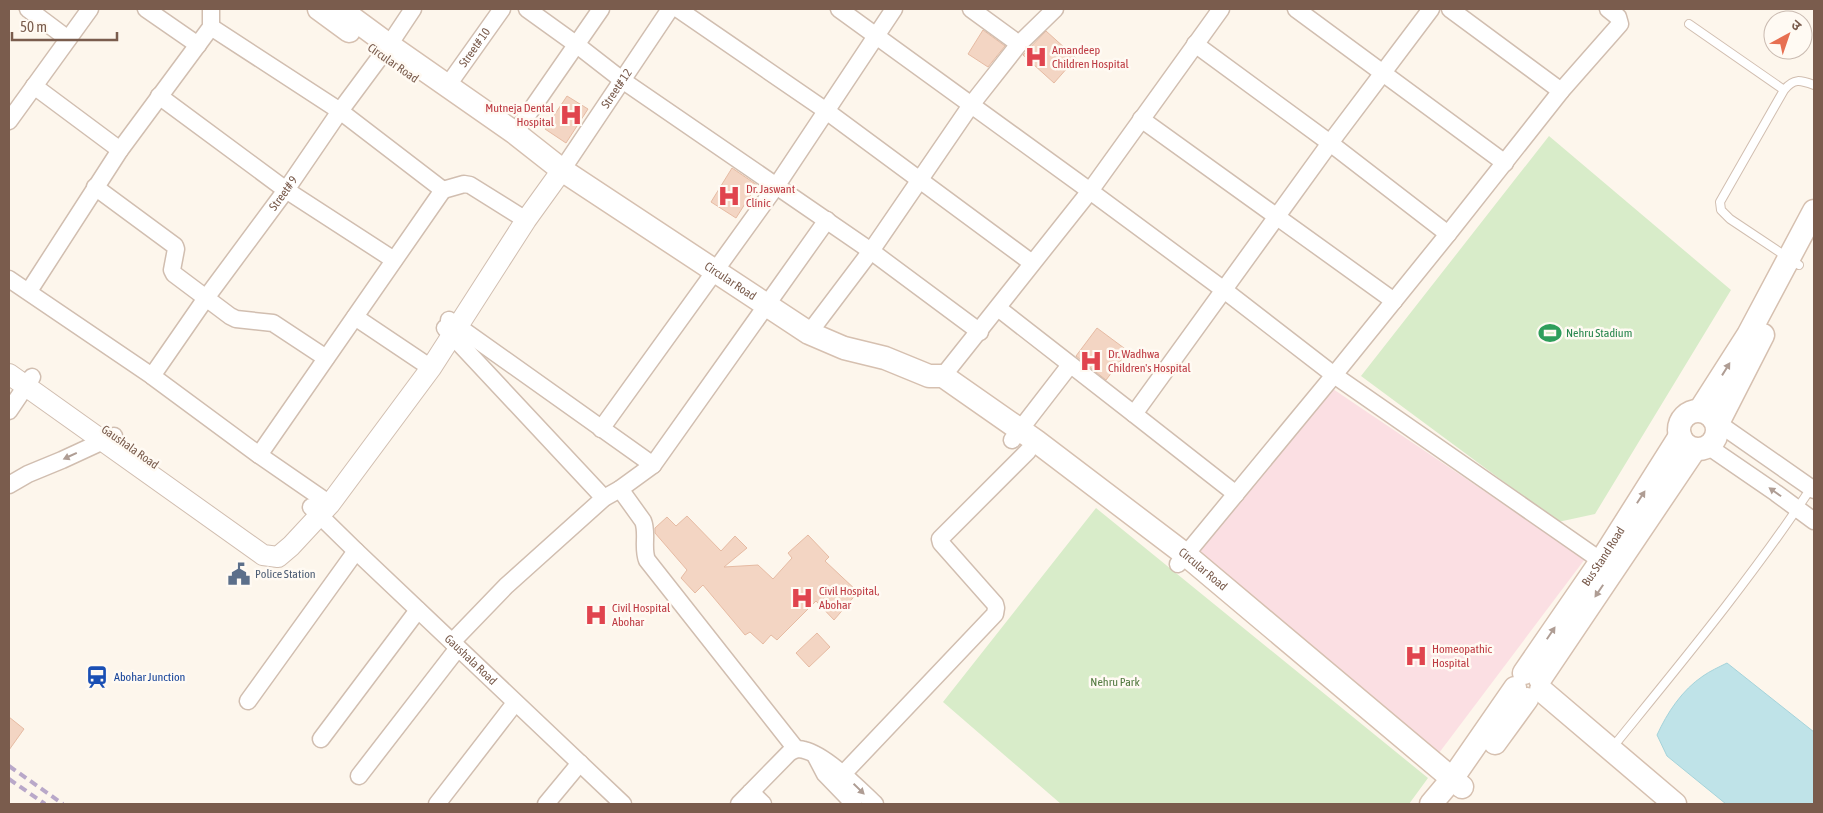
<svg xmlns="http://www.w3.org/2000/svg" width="1823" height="813" font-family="'Asap Condensed','Noto Sans Devanagari',sans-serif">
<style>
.medical{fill:#fbdfe3}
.green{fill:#d8ecc9}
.water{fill:#bfe3e8;stroke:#a5d3da}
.building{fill:#f3d5c3;stroke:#e6bba3}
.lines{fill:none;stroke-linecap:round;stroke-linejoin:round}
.service-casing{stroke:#d1beb0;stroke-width:10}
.minor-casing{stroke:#d1beb0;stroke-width:19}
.tertiary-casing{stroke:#d1beb0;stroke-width:22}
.secondary-casing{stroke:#d6c0b0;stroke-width:25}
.service{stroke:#fff;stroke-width:8}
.minor{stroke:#fff;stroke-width:16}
.tertiary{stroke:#fff;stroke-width:20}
.secondary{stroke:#fff;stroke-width:22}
.rail{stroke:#b9a8c9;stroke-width:4;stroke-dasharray:8 5;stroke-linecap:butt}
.oneway{fill:#af9d94}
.labels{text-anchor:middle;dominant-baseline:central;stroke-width:5;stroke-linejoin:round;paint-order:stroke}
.street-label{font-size:12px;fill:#7a5c4d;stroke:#fffaf3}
.health-label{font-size:12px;fill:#be3a42;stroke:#fffaf3;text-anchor:start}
.leisure-label{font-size:12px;fill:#27864d;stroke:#fffaf3;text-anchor:start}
.service-label{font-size:12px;fill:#4e5e75;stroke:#fffaf3;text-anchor:start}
.transit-label{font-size:12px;fill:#164399;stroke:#fffaf3;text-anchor:start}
.park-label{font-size:12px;fill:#537a41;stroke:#fffaf3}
</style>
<rect width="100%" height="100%" fill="#fdf6ec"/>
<path class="medical" d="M 1333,389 L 1585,559 L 1439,753 L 1194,553 Z"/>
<path class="green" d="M 1549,136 L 1731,290 L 1595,514 L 1558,522 L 1361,376 Z
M 1096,508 L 1428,778 L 1409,804 L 1061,804 L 943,702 Z"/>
<path class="water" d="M 1727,663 L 1814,732 L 1814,804 L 1726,804 L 1667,756 L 1657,735 C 1667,713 1682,690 1703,676 C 1710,671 1719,667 1727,663 Z"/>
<path class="building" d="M 983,30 L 1005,46 L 988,67 L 968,54 Z
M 1046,31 L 1076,58 L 1054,83 L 1023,55 Z
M 567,96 L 588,109 L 566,143 L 545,129 Z
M 732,168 L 757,185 L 736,218 L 711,202 Z
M 1097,328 L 1128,351 L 1106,380 L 1076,356 Z
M 687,516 L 721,551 L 735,536 L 747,548 L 724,567 L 758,565 L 773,579 L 792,558 L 788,553 L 808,535 L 829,557 L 825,561 L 858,592 L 834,620 L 816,601 L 777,640 L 771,635 L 763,644 L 750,632 L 745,635 L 703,585 L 695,593 L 681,578 L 687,570 L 655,533 L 655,528 L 667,517 L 676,526 Z
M 817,633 L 830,647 L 809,667 L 796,653 Z
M 9,717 L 24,729 L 9,750 Z"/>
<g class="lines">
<defs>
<path id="service" d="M 1689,24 L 1784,90
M 1799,265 L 1730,219 L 1721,210 L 1720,202 L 1784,90 C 1794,78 1800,80 1814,85
M 1612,748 C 1681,663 1751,579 1811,488"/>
<g id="minor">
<path d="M 28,9 L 68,39"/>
<path d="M 146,9 L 198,45"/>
<path d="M 527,9 L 577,45 L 622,80 L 871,251 L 980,332"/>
<path d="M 678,9 L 825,110 L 1032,263"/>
<path d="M 839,9 L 1090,191 L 1224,290 L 1334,375 L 1448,234 L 1561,91 L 1620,24 L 1618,17 L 1608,9"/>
<path d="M 971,9 L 1019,44"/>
<path d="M 1296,9 L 1505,163"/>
<path d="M 1450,9 L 1561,91"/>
<path d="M 211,27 L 340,111 L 443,190 L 259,455"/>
<path d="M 1195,44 L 1330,143 L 1448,234"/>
<path id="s1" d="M 448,85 L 502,9"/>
<path d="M 34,86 L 120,150"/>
<path d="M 159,96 L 286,190 L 394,260"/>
<path d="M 1141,119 L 1394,301"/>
<path d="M 9,121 L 90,9"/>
<path d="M 515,133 L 601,9"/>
<path id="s2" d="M 562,170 L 670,9"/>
<path d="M 95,187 L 175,246 L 176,249 L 172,270 L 174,274 L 230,316 L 236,319 L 273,323 L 326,358"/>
<path d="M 443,190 L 464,184 L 470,185 L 526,220"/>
<path d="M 9,279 L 152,376 L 259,455 L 330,504"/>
<path d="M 29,291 L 120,150 L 211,27 L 211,9"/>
<path d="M 998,308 L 1134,414 L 1330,143 L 1431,9"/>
<path d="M 355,317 L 431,368"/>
<path d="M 449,320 L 653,465"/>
<path d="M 445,328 L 604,498"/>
<path d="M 809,333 L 871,251 L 971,105 L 1019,44 L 1055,9"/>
<path id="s3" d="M 152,376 L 206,298 L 286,190 L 340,111 L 389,45 L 413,9"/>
<path d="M 943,376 L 1090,191 L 1221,9"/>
<path d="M 9,411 L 32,377"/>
<path d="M 1134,414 L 1236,494"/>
<path d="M 1718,423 L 1814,490"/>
<path d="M 601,429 L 777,185 L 894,9"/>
<path d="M 1012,440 L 1070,365"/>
<path d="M 1709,447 L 1776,493 L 1814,521"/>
<path d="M 9,485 L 28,474 L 62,460 L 114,436"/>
<path d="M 620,489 L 643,521 C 648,533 642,548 647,560 L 796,749"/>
<path id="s4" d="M 311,507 L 356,551 L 623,804"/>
<path d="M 1178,564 L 1334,375 L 1610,567"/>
<path d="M 452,642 L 506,586 L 604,498 L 620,489 L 653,465 L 827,220"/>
<path d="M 248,701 L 356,551"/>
<path d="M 321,739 L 418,610"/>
<path d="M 815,755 L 825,774 L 854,804"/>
<path d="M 843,774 L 995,614 L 996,608 L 995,604 L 941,543 L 940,539 L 1028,451"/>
<path d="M 359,776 L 458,648"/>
<path d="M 751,792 L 763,804"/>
<path d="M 437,804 L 515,703"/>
<path d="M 546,804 L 580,763"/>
<path d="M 739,804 L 789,753 C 794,750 798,748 804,750 C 826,755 858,788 875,804"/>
</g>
<path id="tertiary" d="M 9,374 L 263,555 L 278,557 L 291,546 L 330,504 L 431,368 L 526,220 L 562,170"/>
<g id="secondary">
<path d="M 319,9 L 349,31"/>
<path id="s5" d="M 340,9 L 389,45 L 515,133 L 562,170 L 809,333 L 844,348 L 885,358 L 929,376 L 943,376 L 1036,441 L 1186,555 L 1462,787"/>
<path d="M 1700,410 L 1748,335 L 1814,211"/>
<circle cx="1698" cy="430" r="19"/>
<path d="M 1718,423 L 1763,335"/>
<path id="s6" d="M 1524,673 L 1601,561 L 1680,436"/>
<path d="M 1540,679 L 1695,449"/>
<path d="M 1541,690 L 1675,804"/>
<path d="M 1495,743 L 1527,699"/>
<path d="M 1431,804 L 1452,779 L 1515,688"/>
</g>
</defs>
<use href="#service" class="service-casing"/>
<use href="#minor" class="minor-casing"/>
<use href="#tertiary" class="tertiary-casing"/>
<use href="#secondary" class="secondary-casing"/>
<use href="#service" class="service"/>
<use href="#minor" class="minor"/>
<use href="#tertiary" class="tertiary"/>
<use href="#secondary" class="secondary"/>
<path class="rail" d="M 9,766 L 63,804
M 9,779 L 45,804"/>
</g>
<defs><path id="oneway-solid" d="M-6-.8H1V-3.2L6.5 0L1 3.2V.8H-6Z" transform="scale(1.25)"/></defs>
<g class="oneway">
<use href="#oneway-solid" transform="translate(1726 369) rotate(-58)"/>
<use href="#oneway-solid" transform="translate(70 456) rotate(155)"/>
<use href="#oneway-solid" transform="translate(1775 492) rotate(-145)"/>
<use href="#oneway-solid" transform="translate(1641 497) rotate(-57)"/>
<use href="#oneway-solid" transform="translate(1599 591) rotate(124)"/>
<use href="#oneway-solid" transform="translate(1551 633) rotate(-56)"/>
<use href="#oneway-solid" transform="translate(859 789) rotate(44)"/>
</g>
<defs>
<symbol id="hospital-bare" viewBox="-9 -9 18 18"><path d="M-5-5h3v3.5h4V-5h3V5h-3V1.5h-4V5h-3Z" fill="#e0444e" stroke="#fffaf3" stroke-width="2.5" paint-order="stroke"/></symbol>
<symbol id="stadium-bare" viewBox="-9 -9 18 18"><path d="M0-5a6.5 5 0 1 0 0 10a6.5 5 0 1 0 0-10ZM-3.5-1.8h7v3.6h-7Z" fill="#2e9e5b" stroke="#fffaf3" stroke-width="2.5" paint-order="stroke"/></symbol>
<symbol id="civic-bare" viewBox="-9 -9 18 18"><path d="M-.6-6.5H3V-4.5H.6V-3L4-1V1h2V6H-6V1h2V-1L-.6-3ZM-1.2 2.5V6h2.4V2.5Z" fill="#5c6f8a" stroke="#fffaf3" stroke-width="2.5" paint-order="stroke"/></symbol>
<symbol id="station-bare" viewBox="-9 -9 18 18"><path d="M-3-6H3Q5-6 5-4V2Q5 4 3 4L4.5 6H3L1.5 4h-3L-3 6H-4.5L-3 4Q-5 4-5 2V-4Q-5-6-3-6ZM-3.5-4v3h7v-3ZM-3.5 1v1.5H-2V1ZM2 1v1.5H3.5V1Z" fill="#1a4fb4" stroke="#fffaf3" stroke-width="2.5" paint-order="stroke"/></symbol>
</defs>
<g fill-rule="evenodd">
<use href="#hospital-bare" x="1020" y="41" width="32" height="32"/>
<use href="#hospital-bare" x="555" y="99" width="32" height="32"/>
<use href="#hospital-bare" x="713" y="180" width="32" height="32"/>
<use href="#stadium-bare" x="1534" y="317" width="32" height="32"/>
<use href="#hospital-bare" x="1075" y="345" width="32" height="32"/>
<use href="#civic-bare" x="223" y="558" width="32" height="32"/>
<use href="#hospital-bare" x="786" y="582" width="32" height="32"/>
<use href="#hospital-bare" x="580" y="599" width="32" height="32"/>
<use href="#hospital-bare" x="1400" y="640" width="32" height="32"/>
<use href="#station-bare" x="81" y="661" width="32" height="32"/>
</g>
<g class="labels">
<g class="street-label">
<text stroke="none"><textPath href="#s1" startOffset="46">Street# 10</textPath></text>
<text transform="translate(393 63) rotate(35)">Circular Road</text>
<text stroke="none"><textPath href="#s2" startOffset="98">Street# 12</textPath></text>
<text stroke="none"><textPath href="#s3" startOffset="225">Street# 9</textPath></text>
<text stroke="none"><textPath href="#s5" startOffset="476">Circular Road</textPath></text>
<text transform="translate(130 447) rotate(35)">Gaushala Road</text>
<text stroke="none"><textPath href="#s6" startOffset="141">Bus Stand Road</textPath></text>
<text stroke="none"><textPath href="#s5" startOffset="1036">Circular Road</textPath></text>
<text stroke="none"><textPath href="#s4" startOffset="221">Gaushala Road</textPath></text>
</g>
<g class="health-label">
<text x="1052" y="50">Amandeep<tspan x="1052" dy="14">Children Hospital</tspan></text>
<text x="554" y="108" text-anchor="end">Mutneja Dental<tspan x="554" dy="14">Hospital</tspan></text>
<text x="746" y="189">Dr. Jaswant<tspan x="746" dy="14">Clinic</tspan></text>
<text x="1108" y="354">Dr. Wadhwa<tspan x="1108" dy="14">Children's Hospital</tspan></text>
<text x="819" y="591">Civil Hospital,<tspan x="819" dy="14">Abohar</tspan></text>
<text x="612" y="608">Civil Hospital<tspan x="612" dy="14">Abohar</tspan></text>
<text x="1432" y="649">Homeopathic<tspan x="1432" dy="14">Hospital</tspan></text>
</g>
<g class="leisure-label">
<text x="1566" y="333">Nehru Stadium</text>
</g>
<g class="service-label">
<text x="255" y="574">Police Station</text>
</g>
<g class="transit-label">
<text x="114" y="677">Abohar Junction</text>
</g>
<g class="park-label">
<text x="1115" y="682">Nehru Park</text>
</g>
</g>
<rect width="1823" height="813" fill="none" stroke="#7a5c4d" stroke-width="20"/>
<g transform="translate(1788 35) rotate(40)"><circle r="24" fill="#fffaf3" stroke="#cabbb1"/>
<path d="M0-4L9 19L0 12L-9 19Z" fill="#e76f51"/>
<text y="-8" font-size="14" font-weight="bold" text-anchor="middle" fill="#7a5c4d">उ</text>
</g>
<path d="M12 32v8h105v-8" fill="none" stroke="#7a5c4d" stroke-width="2.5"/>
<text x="20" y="32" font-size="15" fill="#7a5c4d" stroke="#fffaf3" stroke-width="4" paint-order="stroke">50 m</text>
</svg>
